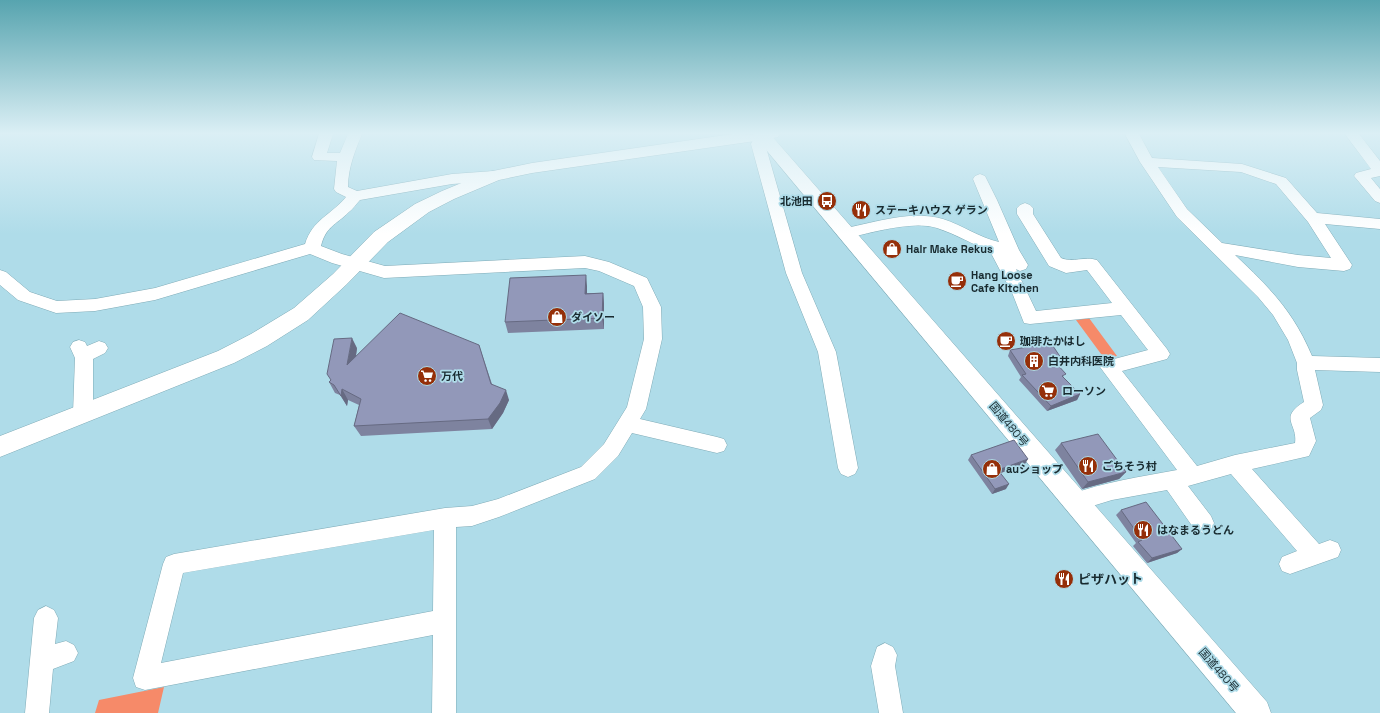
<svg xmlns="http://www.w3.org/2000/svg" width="1380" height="713" font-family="'Space Grotesk','Noto Sans JP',sans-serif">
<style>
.green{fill:#f68a69}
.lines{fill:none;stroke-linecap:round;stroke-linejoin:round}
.minor-casing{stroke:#7fabb7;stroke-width:1}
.tertiary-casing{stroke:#7fabb7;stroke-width:1}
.trunk-casing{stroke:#7fabb7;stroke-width:1}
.minor{fill:#fff;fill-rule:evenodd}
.tertiary{fill:#fff;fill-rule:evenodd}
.trunk{fill:#fff;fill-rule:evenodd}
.wall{fill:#7e839f}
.shaded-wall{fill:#666a82}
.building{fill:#9298b9;stroke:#666a82}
.labels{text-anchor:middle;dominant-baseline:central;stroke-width:3.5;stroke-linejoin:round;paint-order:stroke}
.poi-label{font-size:11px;font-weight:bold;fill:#182a2f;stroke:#afdce9;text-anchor:start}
.street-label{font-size:11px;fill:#182a2f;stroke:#afdce9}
.near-poi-label{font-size:13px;font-weight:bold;fill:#182a2f;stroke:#afdce9;text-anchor:start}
</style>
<rect width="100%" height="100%" fill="#afdce9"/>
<path class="green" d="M 1089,318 L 1117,356 L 1104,358 L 1076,320 Z
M 164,687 L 158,713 L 95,713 L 99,700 Z"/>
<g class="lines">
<defs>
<path id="minor" d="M 319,134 L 333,134 L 327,153 L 340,153 L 348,134 L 362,134 C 355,151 348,168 348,187 L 357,191 L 452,174 L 494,171 L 499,173 L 501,176 L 499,179 L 494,181 L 452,184 L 360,200 C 356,204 353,209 349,212 C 336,225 326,226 321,246 L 342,254 L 385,266 L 585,256 L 609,262 L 647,278 L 661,307 L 662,339 L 646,409 L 640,419 L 717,437 L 724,439 L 727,445 L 724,451 L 717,453 L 632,433 L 618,456 L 595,479 L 499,517 L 472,526 L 456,527 L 456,713 L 432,713 L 433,635 L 145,690 L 136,687 L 133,678 L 163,564 L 166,557 L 174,554 L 445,508 L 472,506 L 498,499 L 581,467 L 604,444 L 627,407 L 644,339 L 643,307 L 634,286 L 599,271 L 585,268 L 384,278 L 332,263 L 310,254 L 155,300 L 95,311 L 56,313 L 18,300 L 0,285 L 0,270 L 6,272 L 30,292 L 57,301 L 95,299 L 155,288 L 305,244 C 313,219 330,216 346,197 L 336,192 L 334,189 L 337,161 L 314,160 L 312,157 ZM 434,530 L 433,611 L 161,663 L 183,573 Z
M 756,134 L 780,134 L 778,137 L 767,139 L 765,144 L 802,273 L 836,352 L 858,468 L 855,474 L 848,477 L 841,474 L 838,468 L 818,352 L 786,273 L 751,144 Z
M 1125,134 L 1139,134 L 1152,158 L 1242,164 L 1286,178 L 1317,213 L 1380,219 L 1380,229 L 1325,224 L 1352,265 L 1350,269 L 1344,271 L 1298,267 L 1235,255 C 1270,288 1293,311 1312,356 L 1380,358 L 1380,372 L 1315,370 L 1323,405 L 1321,410 L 1310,418 L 1316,441 L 1309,456 L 1252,469 L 1319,544 L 1330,540 L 1338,543 L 1341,550 L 1338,557 L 1290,574 L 1282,571 L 1279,564 L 1282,557 L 1297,551 L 1231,474 L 1188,486 L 1211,516 L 1214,523 L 1211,530 L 1203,533 L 1195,530 L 1167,490 L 1112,500 L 1076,511 L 1069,509 L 1066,502 L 1069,495 C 1104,482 1140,477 1177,470 L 1100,367 L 1103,362 L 1148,350 L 1121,315 L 1030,324 L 1024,323 L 1013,295 L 992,255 L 991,251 C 973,245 956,234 937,228 C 912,220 872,233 846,238 L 840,237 L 838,233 L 840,229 L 846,228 C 876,222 912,210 943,219 C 962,225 980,238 999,242 L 973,179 L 975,176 L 980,174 L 985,176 L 997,200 L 1019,250 L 1028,265 L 1026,269 L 1020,271 L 1016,269 L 1036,311 L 1112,303 L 1087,270 L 1066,273 L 1049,266 L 1017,214 L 1017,208 L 1020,205 L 1025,203 L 1030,205 L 1033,208 L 1033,214 L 1061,258 C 1073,263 1084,256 1097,260 L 1167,349 L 1170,354 L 1167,359 L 1122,371 L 1197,466 L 1235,455 L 1295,443 C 1298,424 1278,418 1304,402 L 1297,370 L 1297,363 L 1288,340 L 1273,315 L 1258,297 L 1177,217 L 1140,162 ZM 1158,167 L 1241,172 L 1276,184 L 1308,222 L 1331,258 L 1298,255 L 1222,243 L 1187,209 Z
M 1345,134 L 1359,134 L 1380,161 L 1380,176 L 1371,178 L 1380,189 L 1380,203 L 1375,201 L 1354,176 L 1356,173 L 1371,169 Z
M 79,340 L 85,342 L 87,346 L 99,341 L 105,343 L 108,348 L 105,353 L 93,359 L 93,414 L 90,420 L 83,422 L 76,420 L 73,414 L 75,358 L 70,347 L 73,342 Z
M 46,606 L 54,610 L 58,618 L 55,644 L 66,641 L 74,645 L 78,653 L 74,661 L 53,669 L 49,713 L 25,713 L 34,618 L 38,610 Z
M 885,643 L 893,647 L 897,655 L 895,666 L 903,713 L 879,713 L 871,666 L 877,647 Z"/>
<path id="tertiary" d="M 733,134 L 770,135 L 768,139 L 762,140 L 532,173 L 499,180 L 454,199 L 429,212 L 388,242 L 347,284 L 308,320 L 267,346 L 234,363 L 0,457 L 0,436 L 218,351 L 251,334 L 294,308 L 333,274 L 374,232 L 415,204 L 442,191 L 488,172 L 532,163 Z"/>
<path id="trunk" d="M 753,134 L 770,134 L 1267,702 L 1271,713 L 1236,713 Z"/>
</defs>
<use href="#minor" class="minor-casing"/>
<use href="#tertiary" class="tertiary-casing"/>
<use href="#trunk" class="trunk-casing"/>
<use href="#minor" class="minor"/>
<use href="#tertiary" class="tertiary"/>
<use href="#trunk" class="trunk"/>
</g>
<path class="wall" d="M 587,286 L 587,293 L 603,293 L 604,304 L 604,329 L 508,333 L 505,322 Z
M 479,345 L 492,384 L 509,400 L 503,413 L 492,429 L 361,436 L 354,426 L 359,405 L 348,400 L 347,406 L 340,395 L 335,393 L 329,382 L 357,348 L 356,356 Z
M 1010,350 L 1060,366 L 1059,367 L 1064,378 L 1080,394 L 1077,400 L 1047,411 L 1019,380 L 1021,377 L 1008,356 Z
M 1061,443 L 1126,472 L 1119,479 L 1082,489 L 1055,450 Z
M 971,455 L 1025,464 L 1001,473 L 1006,489 L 992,494 L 968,460 Z
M 1121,510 L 1182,549 L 1177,553 L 1147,563 L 1133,546 L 1136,543 L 1116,515 Z"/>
<path class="shaded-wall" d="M 586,275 L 587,286 L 587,304 L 585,294 Z
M 603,293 L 604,304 L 604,329 L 602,318 Z
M 352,338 L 357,348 L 353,375 L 347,365 Z
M 1063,361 L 1060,366 L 1051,368 L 1055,362 Z
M 342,389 L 348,400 L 347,406 L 341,396 Z
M 506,390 L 509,400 L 503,413 L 492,429 L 488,419 Z
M 1080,394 L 1077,400 L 1047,411 L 1051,406 Z
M 1028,459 L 1025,464 L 995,475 L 998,470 Z
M 1126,472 L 1119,479 L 1082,489 L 1088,482 Z
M 1009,484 L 1006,489 L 992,494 L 995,489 Z
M 1182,549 L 1177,553 L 1147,563 L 1152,558 Z"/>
<path class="building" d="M 586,275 L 585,294 L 603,293 L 602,318 L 505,322 L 510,278 Z
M 400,313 L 479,345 L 491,384 L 506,390 L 500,403 L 488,419 L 354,426 L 361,399 L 342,389 L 341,396 L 334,385 L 329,382 L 331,380 L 327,374 L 334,339 L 352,338 L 347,365 Z
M 1051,343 L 1063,361 L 1055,362 L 1066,374 L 1062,376 L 1080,394 L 1051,406 L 1022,375 L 1026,374 L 1010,350 Z
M 1098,434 L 1126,472 L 1088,482 L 1061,443 Z
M 1014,440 L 1028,459 L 998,470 L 1009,484 L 995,489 L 971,455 Z
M 1146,502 L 1182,549 L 1152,558 L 1138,542 L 1142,540 L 1121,510 Z"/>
<linearGradient id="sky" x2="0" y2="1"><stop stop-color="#57a4af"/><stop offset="0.57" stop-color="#dbeff5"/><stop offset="1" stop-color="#dbeff5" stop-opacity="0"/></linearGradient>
<rect width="1380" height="234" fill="url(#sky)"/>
<defs>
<symbol id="bus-disc" viewBox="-11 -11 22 22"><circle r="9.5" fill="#952f09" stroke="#afdce9"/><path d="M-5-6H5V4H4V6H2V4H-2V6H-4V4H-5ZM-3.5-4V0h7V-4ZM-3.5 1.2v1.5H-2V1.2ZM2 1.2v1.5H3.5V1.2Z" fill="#fff"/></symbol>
<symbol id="restaurant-disc" viewBox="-11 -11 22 22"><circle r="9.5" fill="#952f09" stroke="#afdce9"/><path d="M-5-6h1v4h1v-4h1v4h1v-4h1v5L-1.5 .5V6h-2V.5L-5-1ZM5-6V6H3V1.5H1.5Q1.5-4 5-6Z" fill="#fff"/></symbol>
<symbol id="shop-disc" viewBox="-11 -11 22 22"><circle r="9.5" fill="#952f09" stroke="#afdce9"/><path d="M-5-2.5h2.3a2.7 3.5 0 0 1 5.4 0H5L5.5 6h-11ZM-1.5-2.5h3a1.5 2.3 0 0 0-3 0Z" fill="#fff"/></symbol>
<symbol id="cafe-disc" viewBox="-11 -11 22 22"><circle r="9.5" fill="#952f09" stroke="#afdce9"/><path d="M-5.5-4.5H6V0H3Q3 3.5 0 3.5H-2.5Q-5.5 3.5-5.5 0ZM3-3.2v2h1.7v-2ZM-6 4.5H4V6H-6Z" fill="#fff"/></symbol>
<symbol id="building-disc" viewBox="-11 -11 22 22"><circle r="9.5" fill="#952f09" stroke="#afdce9"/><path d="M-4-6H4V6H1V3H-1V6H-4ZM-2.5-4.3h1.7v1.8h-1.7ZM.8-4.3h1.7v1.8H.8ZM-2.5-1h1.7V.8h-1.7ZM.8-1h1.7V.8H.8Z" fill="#fff"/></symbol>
<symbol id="supermarket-disc" viewBox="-11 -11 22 22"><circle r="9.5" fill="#952f09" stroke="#afdce9"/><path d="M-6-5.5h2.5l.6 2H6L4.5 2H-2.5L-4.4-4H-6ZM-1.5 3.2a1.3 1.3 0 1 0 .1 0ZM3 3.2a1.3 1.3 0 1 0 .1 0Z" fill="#fff"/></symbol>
</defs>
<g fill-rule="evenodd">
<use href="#bus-disc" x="816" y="190" width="22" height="22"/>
<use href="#restaurant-disc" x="850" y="199" width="22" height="22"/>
<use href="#shop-disc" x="881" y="238" width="22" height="22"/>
<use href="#cafe-disc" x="946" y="270" width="22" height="22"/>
<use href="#shop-disc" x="546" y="306" width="22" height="22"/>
<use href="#cafe-disc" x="995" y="330" width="22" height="22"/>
<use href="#building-disc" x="1023" y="350" width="22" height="22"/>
<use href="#supermarket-disc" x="416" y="365" width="22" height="22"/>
<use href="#supermarket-disc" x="1037" y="380" width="22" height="22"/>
<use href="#restaurant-disc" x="1077" y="455" width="22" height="22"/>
<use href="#shop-disc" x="981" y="458" width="22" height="22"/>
<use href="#restaurant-disc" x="1132" y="519" width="22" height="22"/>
<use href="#restaurant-disc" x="1053" y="568" width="22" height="22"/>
</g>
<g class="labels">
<g class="poi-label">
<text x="813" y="201" text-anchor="end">北池田</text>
<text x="875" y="210">ステーキハウス ゲラン</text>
<text x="906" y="249">Hair Make Rekus</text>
<text x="971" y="275">Hang Loose<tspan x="971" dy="13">Cafe Kitchen</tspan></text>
<text x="571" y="317">ダイソー</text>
<text x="1020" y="341">珈琲たかはし</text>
<text x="1048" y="361">白井内科医院</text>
<text x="441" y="376">万代</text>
<text x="1062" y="391">ローソン</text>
<text x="1102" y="466">ごちそう村</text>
<text x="1006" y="469">auショップ</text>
<text x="1157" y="530">はなまるうどん</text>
</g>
<g class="street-label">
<text transform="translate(1009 424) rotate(50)">国道480号</text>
<text transform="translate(1219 670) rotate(49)">国道480号</text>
</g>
<g class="near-poi-label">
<text x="1078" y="579">ピザハット</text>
</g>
</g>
</svg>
